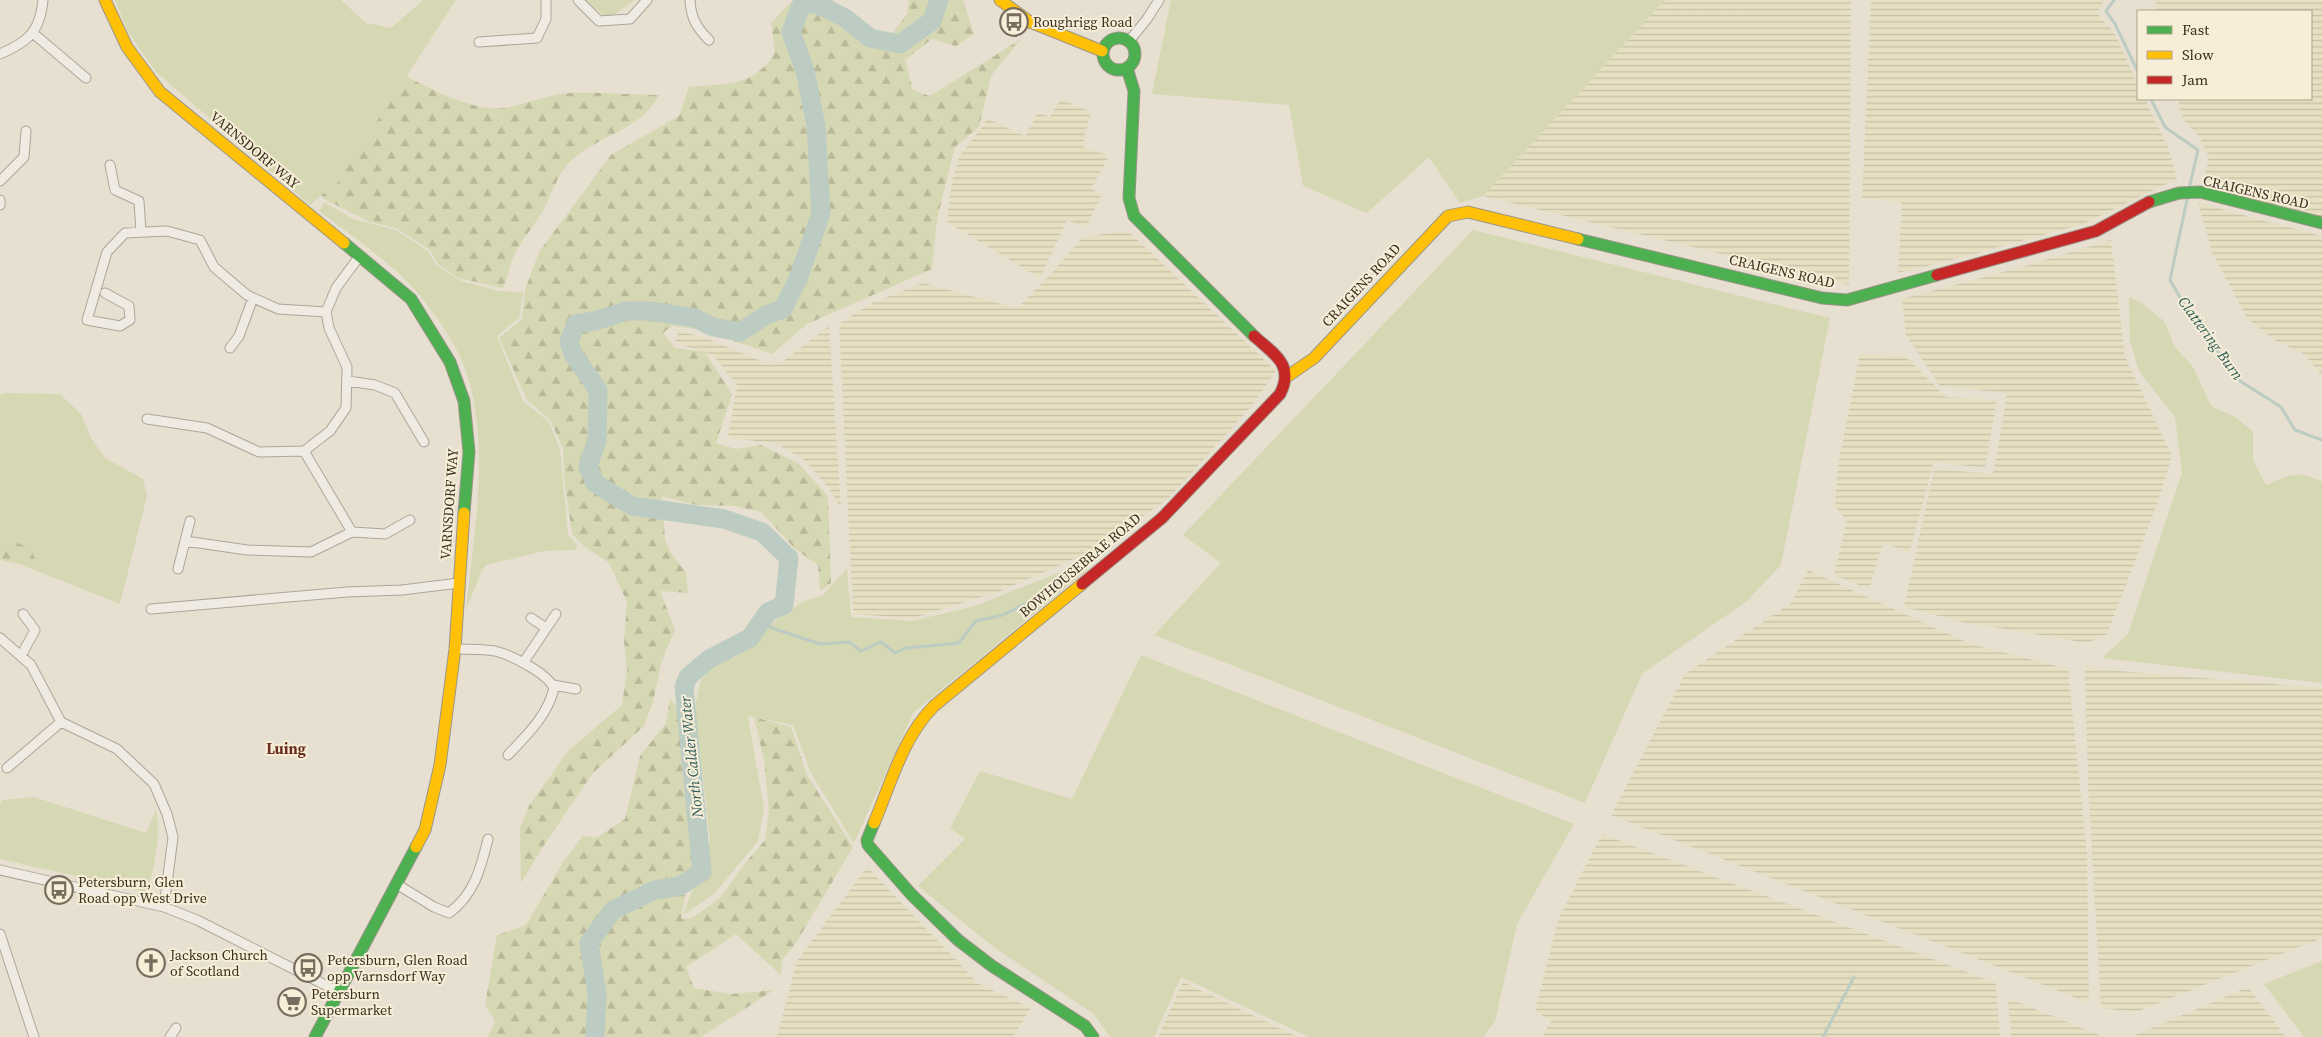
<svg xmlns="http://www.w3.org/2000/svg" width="2322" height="1037" font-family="'Source Serif 4',serif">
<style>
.farmland{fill:url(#farmland-rules)}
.green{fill:#d6d7b3}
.forest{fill:url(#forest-firs)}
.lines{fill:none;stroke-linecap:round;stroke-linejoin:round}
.stream{stroke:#bcccc2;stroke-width:3}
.river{stroke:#bcccc2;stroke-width:19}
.street-casing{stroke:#ada599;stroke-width:11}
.fast-casing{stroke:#9c958a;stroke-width:13}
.slow-casing{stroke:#9c958a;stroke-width:13}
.jam-casing{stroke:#9c958a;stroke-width:13}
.street{stroke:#efebe3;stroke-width:9}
.fast{stroke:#4caf50;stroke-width:11}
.slow{stroke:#ffc107;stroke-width:11}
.jam{stroke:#c62828;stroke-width:11}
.labels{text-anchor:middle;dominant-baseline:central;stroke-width:4;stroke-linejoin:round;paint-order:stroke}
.poi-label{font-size:14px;fill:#3d2e20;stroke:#f7eed8;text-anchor:start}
.street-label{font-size:14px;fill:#3d2e20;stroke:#f7eed8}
.water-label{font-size:15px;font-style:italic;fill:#2f5d5a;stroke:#f7eed8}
.neighbourhood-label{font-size:15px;font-weight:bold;fill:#6b2e1e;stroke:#f7eed8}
</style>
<defs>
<pattern id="farmland-rules" width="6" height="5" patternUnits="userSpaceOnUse" patternTransform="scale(1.25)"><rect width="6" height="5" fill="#e6dfc2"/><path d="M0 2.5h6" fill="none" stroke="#c6c0a6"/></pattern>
<pattern id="forest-firs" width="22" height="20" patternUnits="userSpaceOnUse" patternTransform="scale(1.25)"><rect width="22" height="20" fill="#d6d7b3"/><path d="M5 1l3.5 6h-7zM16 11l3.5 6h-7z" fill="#b9b99a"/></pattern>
</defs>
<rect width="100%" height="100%" fill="#e7e0d1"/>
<path class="farmland" d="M 1665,0 L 1851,0 L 1849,285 L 1483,196 Z
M 1871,0 L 2104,0 L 2097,13 L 2115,34 L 2138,85 L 2138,99 L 2145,99 L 2169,150 L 2177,179 L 2083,224 L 1952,260 L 1898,273 L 1902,202 L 1862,198 Z
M 2155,0 L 2322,0 L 2322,217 L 2202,187 L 2209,157 L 2200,138 L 2183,119 L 2178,99 L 2311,99 L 2311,11 L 2157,11 Z
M 1061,99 L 1091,112 L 1082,146 L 1109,156 L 1091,189 L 1102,194 L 1086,227 L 1067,220 L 1040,278 L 947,222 L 952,181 L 959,157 L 988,119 L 1025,136 L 1038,113 L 1050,117 Z
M 2198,203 L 2322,236 L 2322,375 L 2302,353 L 2273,339 L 2247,318 L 2212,252 Z
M 1128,231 L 1276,371 L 1250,408 L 1168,499 L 1092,551 L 1001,591 L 913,618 L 853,614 L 839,324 L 872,303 L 923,283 L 1017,308 L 1051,274 L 1083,237 Z
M 2111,240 L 2125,357 L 2172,456 L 2158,502 L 2107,634 L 2087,643 L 1962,622 L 1904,607 L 1934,469 L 1993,474 L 2007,393 L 1940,386 L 1906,335 L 1902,299 L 2022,267 Z
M 829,326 L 841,508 L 831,491 L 805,460 L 775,443 L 728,438 L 737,385 L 713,355 L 676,343 L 678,331 L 706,338 L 766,363 L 782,362 Z
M 1860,354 L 1905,356 L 1946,397 L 1997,400 L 1985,468 L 1934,462 L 1909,553 L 1883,542 L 1869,589 L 1834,575 L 1847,520 L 1835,507 L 1838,465 Z
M 1808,570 L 1968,643 L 2068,669 L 2087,853 L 2089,1003 L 1611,815 L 1685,674 L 1791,603 Z
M 2085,668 L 2322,688 L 2322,938 L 2136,1012 L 2101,1008 L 2088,783 Z
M 1602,834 L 1996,983 L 2000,1037 L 1542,1037 L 1551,1021 L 1535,1011 L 1558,920 Z
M 867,867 L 979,984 L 1031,1008 L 1013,1037 L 777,1037 L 797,961 Z
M 1183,982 L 1298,1037 L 1158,1037 Z
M 2248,987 L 2286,1037 L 2131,1037 Z
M 2008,998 L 2104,1037 L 2011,1037 Z"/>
<path class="green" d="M 115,0 L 341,0 L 366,23 L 391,28 L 423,0 L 456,0 L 334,188 L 321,195 L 310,205 L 156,72 L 128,32 Z
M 585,0 L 635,0 L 615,14 L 604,16 Z
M 1171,0 L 1665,0 L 1483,196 L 1460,203 L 1429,157 L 1367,213 L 1303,186 L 1289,105 L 1152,94 Z
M 324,202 L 353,219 L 396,230 L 428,251 L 436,265 L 461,281 L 499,291 L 523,292 L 519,318 L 497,336 L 523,401 L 549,422 L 560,449 L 568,534 L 577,545 L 576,550 L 544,551 L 486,565 L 482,571 L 466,609 C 474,531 493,435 462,361 C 451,336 433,311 416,291 C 389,260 351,236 319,211 Z
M 1473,230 L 1830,318 L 1781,565 L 1747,601 L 1642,674 L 1585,803 L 1154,635 L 1221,563 L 1183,535 Z
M 2129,297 L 2142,303 L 2165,322 L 2174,346 L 2192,365 L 2211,406 L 2237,418 L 2253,432 L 2253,460 L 2266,485 C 2290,475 2297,469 2322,482 L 2322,683 L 2102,658 L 2128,634 L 2182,473 L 2175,417 L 2139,371 L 2130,342 Z
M 5,393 L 60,394 L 81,414 L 91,438 L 105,458 L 143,479 L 147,496 L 120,604 L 19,564 L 0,560 L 0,395 Z
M 1093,559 L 1086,571 L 913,713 L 854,843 L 811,773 L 793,725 L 748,716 L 764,809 L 758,841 L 714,894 L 683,915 L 710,841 L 695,707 L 701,680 L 716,663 L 736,657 L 777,619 L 804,601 L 822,596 L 847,568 L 851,617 L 912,621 L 975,606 Z
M 1141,655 L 1574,824 L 1517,924 L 1495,1021 L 1483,1037 L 1309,1037 L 1181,977 L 1154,1037 L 1110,1037 L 1094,1014 L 995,948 L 918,886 L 965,839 L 950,828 L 980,771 L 1072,799 Z
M 34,797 L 146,833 L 156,810 C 161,837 155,867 146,892 L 0,859 L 0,804 L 2,800 Z
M 2322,961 L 2322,1037 L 2304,1037 L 2264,984 Z"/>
<path class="forest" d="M 793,0 L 833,0 L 881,49 L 907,14 L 909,0 L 963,0 L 974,34 L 956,46 L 932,39 L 905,60 L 913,90 L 930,96 L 1021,39 L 991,76 L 979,127 L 955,147 L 937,219 L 932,269 L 807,324 L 772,354 L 698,329 L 672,326 L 663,333 L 675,348 L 705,352 L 732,394 L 716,443 L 736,449 L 761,445 L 798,463 L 828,496 L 831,583 L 820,591 L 818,565 L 795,549 L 761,512 L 735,506 L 696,505 L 662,496 L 665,540 L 671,553 L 686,573 L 688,593 L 660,591 L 675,630 L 662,660 L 653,702 L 644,726 L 593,773 L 544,845 L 521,883 L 520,828 L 529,806 L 568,751 L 622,705 L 627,670 L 624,641 L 627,602 L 609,563 L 585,547 L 572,534 L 564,477 L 563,448 L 550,420 L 527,400 L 499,338 L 522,319 L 525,290 L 539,252 L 611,155 L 679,116 L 689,87 C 727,83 752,88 775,53 L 771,23 Z
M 406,76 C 430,89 475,112 503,108 C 526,105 547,94 571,93 C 600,92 630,95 659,95 C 641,132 592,136 566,166 C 557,177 551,195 545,207 C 535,226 518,243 511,263 C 508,271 507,280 503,288 L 458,278 L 438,264 L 430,250 L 396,228 L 370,222 L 324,199 L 321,195 L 334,188 Z
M 0,535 L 29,548 L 38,563 L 0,558 Z
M 670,698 L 699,736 L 705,847 L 686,892 L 681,919 L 692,918 L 720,898 L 746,862 L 765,840 L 769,811 L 764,760 L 754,717 L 791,727 L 807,775 L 853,847 L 796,943 L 782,960 L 781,975 L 736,934 L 686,967 L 694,988 L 731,994 L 774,990 L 701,1037 L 488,1037 L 495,1021 L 485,1005 L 497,935 L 526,925 L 565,859 L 583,836 L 596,838 L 625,819 L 640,756 L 666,723 Z"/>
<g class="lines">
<path class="stream" d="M 2114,0 L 2106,11 L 2115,24 L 2138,72
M 2151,99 L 2165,127 L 2198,150 L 2189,189
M 2188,195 L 2170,280 L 2191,316 L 2240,381 L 2281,407 L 2295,430 L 2322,440
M 760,624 L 820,644 L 849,642 L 861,651 L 881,642 L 895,653 L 906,648 L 959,643 L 976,621 L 1003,615 L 1047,593 L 1070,570
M 1823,1037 L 1854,977"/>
<path class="river" d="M 595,1037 L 597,993 L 589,943 L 613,910 L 655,890 L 680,886 L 702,872 L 684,687 L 688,677 L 709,659 L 750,638 L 768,612 L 784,605 L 789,558 L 762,532 L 724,519 L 632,506 L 595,483 L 588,467 L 597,440 L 598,390 L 573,354 L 569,342 L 576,324 L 595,321 L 626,311 L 650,311 L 695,318 L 713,327 L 740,332 L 766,315 L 783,309 L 798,279 L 821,213 L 816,126 L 805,71 L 791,32 L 801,6 L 815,3 L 845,18 L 870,38 L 900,44 L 932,21 L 939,0"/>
<defs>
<path id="street" d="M 578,0 L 599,21 L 630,19 L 647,0
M 690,0 C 691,18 696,27 709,40
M 34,34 L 86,78
M 1129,41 L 1147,19 L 1159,0
M 479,42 L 537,38 L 546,19 L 546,0
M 0,54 C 28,42 40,32 43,0
M 110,165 L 115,190 L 139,201 L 141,232
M 0,181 L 24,157 L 26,131
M 0,200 L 0,205
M 105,293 L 129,306 L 130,320 L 120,326 L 87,320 L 107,252 L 125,233 L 167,231 L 200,240 L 214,267 L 247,295 L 278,309 L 326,312
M 230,348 L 239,336 L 253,298
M 348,381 L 375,385 L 395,393 L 424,442
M 147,419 L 207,428 L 259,452 L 304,451 L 330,431 L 346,408 L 347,367 L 329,328 L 326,312 L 336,288 L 359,257
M 304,451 L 352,532
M 352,532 L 385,534 L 410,520
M 185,541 L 247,550 L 311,552 L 352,532
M 178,569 L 190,521
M 151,609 L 347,592 L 402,590 L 459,583
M 531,618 L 546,628
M 0,638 L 31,665 L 61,722 L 117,749 L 154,784 L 167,814 L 173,837 L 164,907
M 455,649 C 468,649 482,649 495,651 C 511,655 547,673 554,688 C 548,715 527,735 508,755
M 21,656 L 35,630 L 23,614
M 523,663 L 556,614
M 553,685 L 576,689
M 7,768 L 61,722
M 0,870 L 164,907 L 197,920 L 339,992
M 398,885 L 434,907 L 449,913 C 474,895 481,868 488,839
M 0,934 L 34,1037
M 170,1037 L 176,1028"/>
<path id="fast" d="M1103 54a16 16 0 1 1 32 0a16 16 0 1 1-32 0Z
M 1127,68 L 1134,91 L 1129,198 L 1134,216 L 1254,336
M 2149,202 L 2179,193 L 2200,192 L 2322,223
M 1578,239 L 1822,298 L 1847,300 L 1937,275
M 344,243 L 411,299 L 450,362 L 464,401 L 469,452 L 464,513
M 874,823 L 867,840 L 868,845 L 911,894 L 958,940 L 992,966 L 1085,1026 L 1093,1037
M 315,1037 L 416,847"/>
<path id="slow" d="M 105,0 L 127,47 L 160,92 L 344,243
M 1000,0 L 1030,22 L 1102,51
M 1288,376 L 1314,358 L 1448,216 L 1468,212 L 1578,239
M 874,823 C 891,783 903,737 934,706 L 1082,584
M 416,847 L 425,830 L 440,765 L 455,649 L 464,513"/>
<path id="jam" d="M 1937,275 L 2096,231 L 2149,202
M 1082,584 L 1162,518 L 1280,394 C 1295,365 1274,354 1254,336"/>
</defs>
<use href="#street" class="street-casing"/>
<use href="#fast" class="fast-casing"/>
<use href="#slow" class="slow-casing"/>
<use href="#jam" class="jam-casing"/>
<use href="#street" class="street"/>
<use href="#fast" class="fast"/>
<use href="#slow" class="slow"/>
<use href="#jam" class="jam"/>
</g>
<defs>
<symbol id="bus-ring" viewBox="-11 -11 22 22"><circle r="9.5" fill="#f7eed8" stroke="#786c5e" stroke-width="1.5"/><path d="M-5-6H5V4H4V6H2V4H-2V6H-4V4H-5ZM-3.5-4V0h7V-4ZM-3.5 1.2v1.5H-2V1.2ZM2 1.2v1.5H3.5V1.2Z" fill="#786c5e"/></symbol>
<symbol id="church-ring" viewBox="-11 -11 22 22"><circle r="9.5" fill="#f7eed8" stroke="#786c5e" stroke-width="1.5"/><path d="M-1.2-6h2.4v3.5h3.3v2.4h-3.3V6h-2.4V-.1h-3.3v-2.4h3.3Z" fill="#786c5e"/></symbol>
<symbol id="supermarket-ring" viewBox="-11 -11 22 22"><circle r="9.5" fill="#f7eed8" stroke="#786c5e" stroke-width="1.5"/><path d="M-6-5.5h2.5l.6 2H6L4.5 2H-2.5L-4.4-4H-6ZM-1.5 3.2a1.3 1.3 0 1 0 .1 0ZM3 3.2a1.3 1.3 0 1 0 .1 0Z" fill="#786c5e"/></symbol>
</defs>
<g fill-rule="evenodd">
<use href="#bus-ring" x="998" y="6" width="32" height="32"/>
<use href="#bus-ring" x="43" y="874" width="32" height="32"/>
<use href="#church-ring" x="135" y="947" width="32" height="32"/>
<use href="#bus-ring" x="292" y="952" width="32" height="32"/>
<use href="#supermarket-ring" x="276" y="986" width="32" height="32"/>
</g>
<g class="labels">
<g class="poi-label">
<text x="1033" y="22">Roughrigg Road</text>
<text x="78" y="882">Petersburn, Glen<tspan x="78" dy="16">Road opp West Drive</tspan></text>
<text x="170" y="955">Jackson Church<tspan x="170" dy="16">of Scotland</tspan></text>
<text x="327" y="960">Petersburn, Glen Road<tspan x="327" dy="16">opp Varnsdorf Way</tspan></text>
<text x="311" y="994">Petersburn<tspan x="311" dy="16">Supermarket</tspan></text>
</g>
<g class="street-label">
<text transform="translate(255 150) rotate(40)">VARNSDORF WAY</text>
<text transform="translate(2256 192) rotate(13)">CRAIGENS ROAD</text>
<text transform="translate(1782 271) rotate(13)">CRAIGENS ROAD</text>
<text transform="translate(1361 285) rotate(-47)">CRAIGENS ROAD</text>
<text transform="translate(449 504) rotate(-86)">VARNSDORF WAY</text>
<text transform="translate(1080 565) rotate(-40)">BOWHOUSEBRAE ROAD</text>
</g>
<g class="water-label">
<text transform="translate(2211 338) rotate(54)">Clattering Burn</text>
<text transform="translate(691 757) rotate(-96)">North Calder Water</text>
</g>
<g class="neighbourhood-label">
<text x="286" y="748">Luing</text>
</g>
</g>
<rect x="2137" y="10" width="175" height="90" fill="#f7eed8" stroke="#ada18e"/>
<rect x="2147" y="26" width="25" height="8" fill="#4caf50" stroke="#ada18e"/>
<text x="2182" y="35" font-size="15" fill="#3d2e20">Fast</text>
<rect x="2147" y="51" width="25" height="8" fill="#ffc107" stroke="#ada18e"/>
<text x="2182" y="60" font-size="15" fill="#3d2e20">Slow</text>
<rect x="2147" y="76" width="25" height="8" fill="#c62828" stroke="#ada18e"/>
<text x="2182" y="85" font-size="15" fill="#3d2e20">Jam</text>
</svg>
